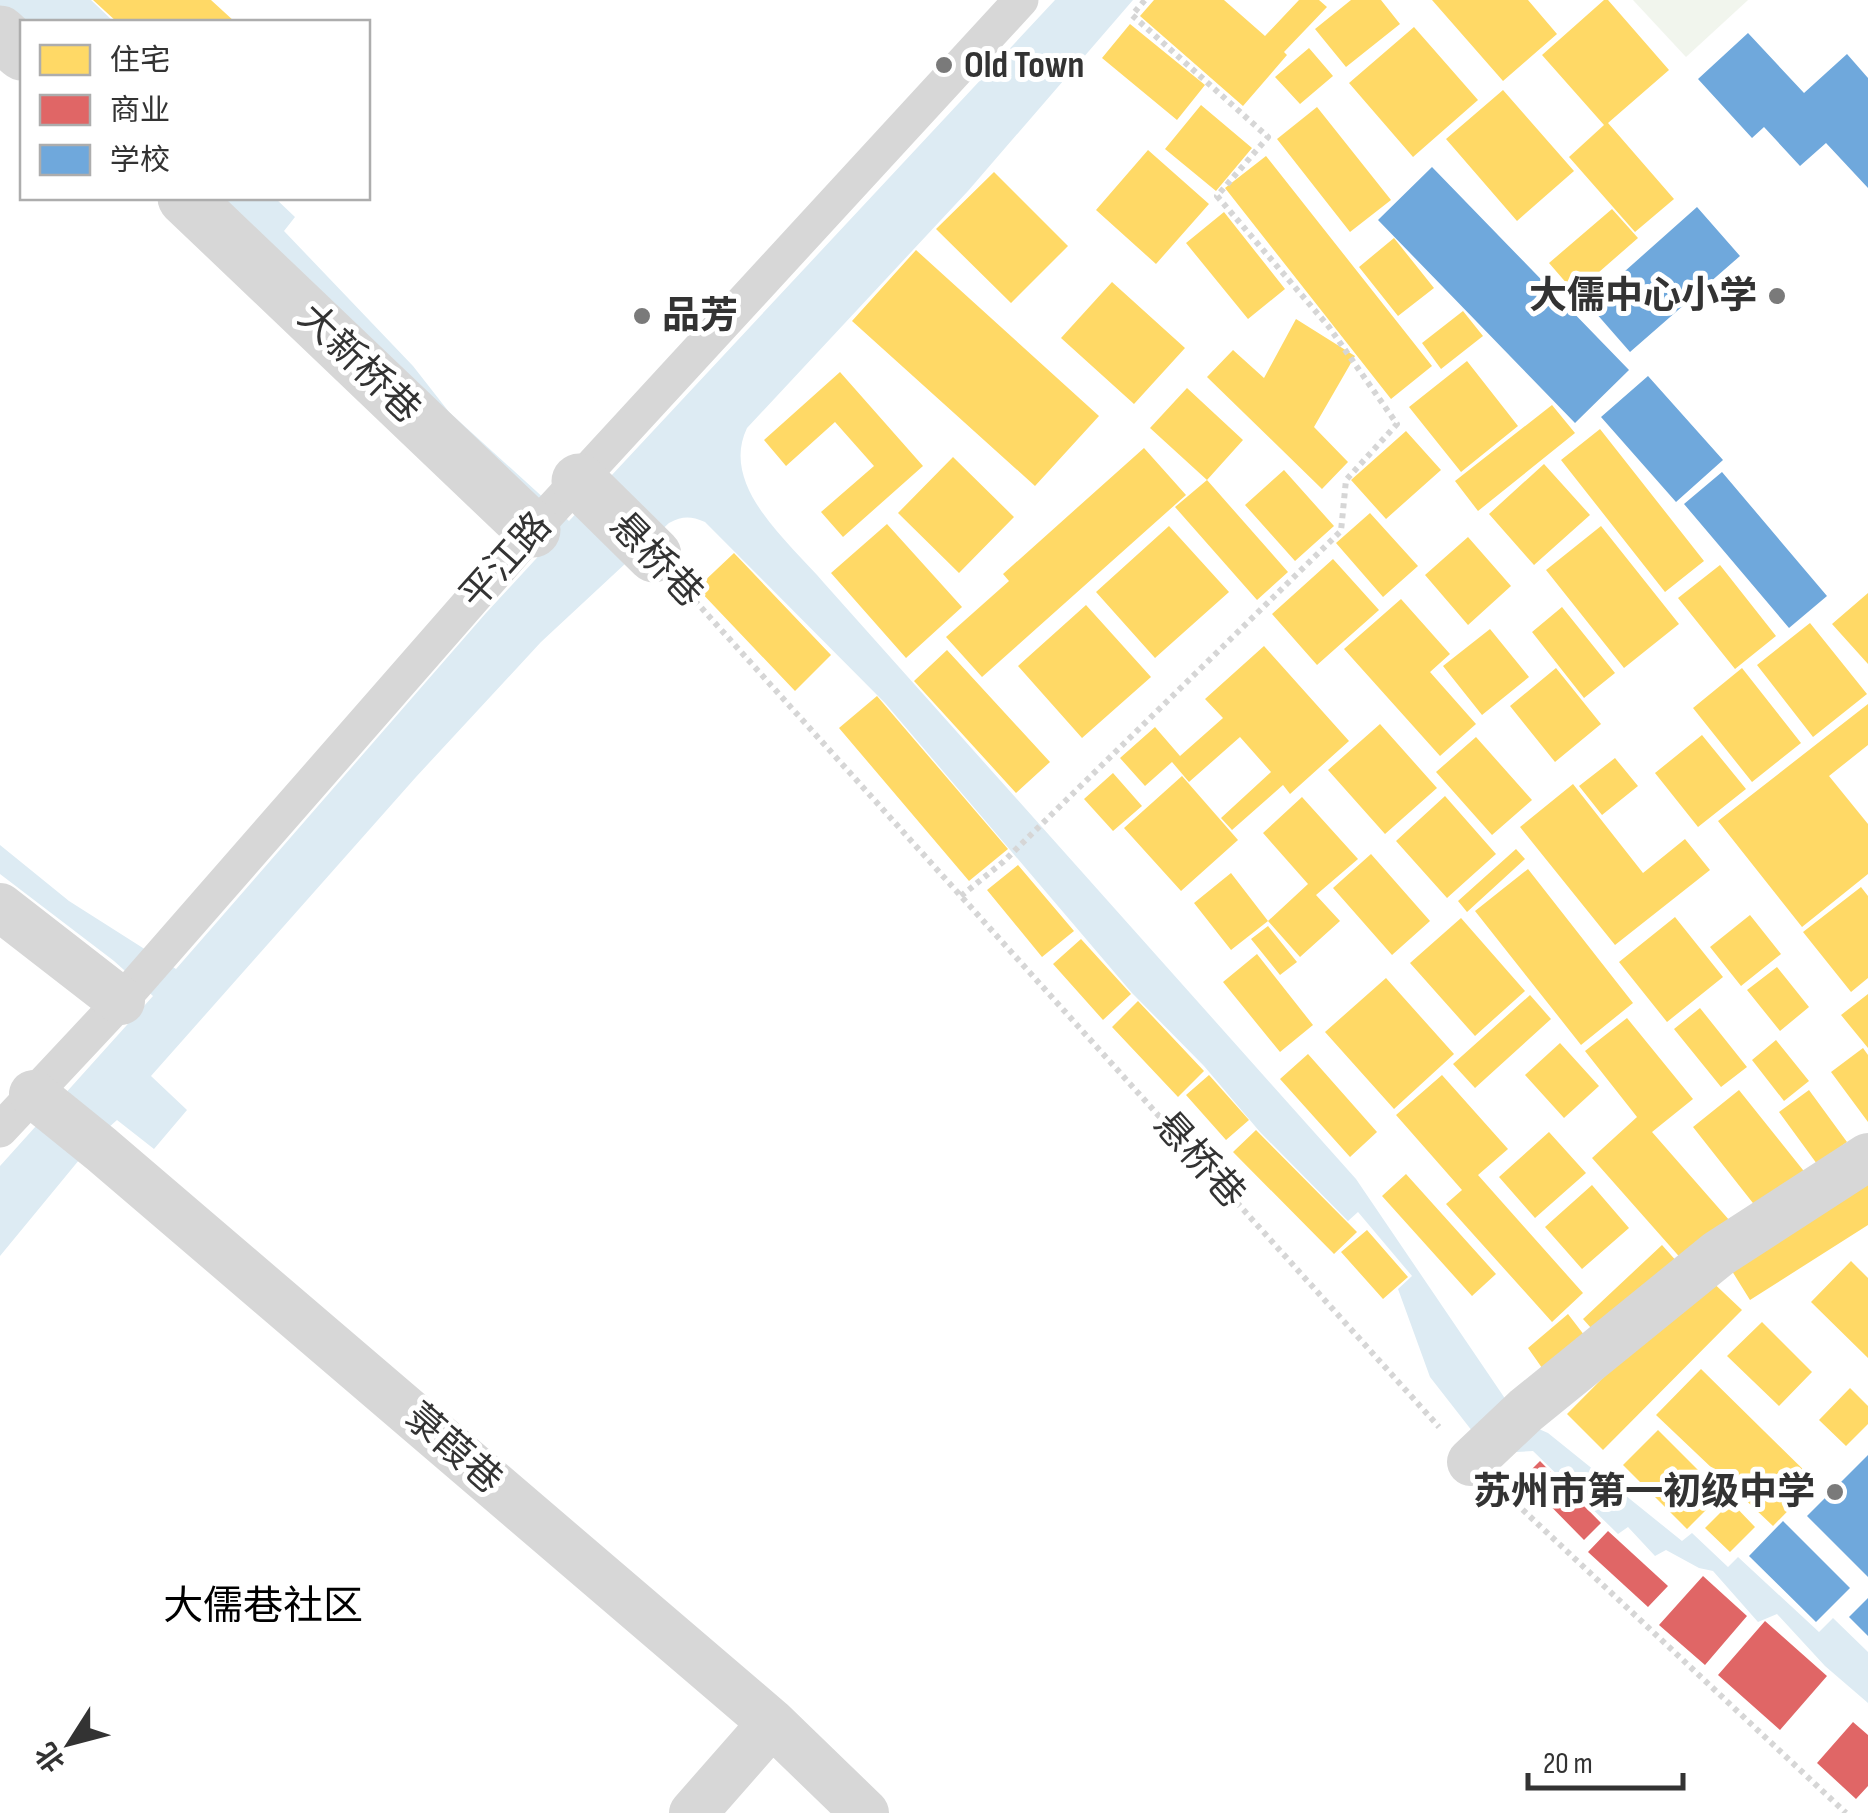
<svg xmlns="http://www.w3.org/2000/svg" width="1868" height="1813" font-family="'Sofia Sans Condensed','Noto Sans SC',sans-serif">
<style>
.green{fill:#f1f5ed}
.water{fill:#ddebf3}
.homes{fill:#ffd966}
.shops{fill:#e06666}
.schools{fill:#6fa8dc}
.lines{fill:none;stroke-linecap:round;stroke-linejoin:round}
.path{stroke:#d6d6d6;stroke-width:6;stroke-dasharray:5 5;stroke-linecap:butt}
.pedestrian{stroke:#d7d7d7;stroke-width:35}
.minor{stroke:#d7d7d7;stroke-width:48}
.tertiary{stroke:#d7d7d7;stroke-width:55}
.poi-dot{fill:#7a7a7a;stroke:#fff;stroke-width:4}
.labels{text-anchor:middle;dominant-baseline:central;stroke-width:10;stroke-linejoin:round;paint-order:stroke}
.poi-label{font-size:38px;font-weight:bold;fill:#333;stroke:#fff;text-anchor:start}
.street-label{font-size:38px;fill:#333;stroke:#fff}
.neighbourhood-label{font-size:40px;fill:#000;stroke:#fff}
</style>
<rect width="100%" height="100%" fill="#fff"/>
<path class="green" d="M 1633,0 L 1748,0 L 1686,57 Z"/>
<path class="water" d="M 0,0 L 91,0 L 114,22 L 22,22 L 22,27 L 0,6 Z
M 1055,0 L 1133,0 L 968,191 L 747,428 C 719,486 789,542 824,583 L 1356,1179 L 1506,1400 L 1532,1426 L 1548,1433 L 1682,1541 L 1692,1533 L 1728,1567 L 1738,1557 L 1819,1632 L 1833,1618 L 1868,1652 L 1868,1703 L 1825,1666 L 1777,1614 L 1758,1622 L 1713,1571 L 1699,1568 L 1666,1550 L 1655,1556 L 1628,1527 L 1618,1534 L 1533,1451 L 1497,1453 L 1476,1436 L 1430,1377 L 1398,1289 L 1412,1276 L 1358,1212 L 1348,1221 L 1260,1132 L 1204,1066 L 1132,993 L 885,703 L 705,522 C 690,516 683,516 669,523 L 541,642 L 416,777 L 151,1076 L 187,1110 L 154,1149 L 117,1120 L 98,1137 L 0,1256 L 0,1166 L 153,996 L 114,961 L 0,874 L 0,845 L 69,901 L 176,969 L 486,613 L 557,536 L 201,198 L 275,198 L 295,217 L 284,231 L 413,366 L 449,412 L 569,521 Z"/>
<path class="homes" d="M 93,0 L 211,0 L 235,22 L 117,22 Z
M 1154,0 L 1224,0 L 1265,36 L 1299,0 L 1319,0 L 1327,7 L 1284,52 L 1287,55 L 1243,106 L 1140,16 Z
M 1351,0 L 1381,0 L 1400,24 L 1346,67 L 1315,29 Z
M 1432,0 L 1528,0 L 1557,34 L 1503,81 Z
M 1604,0 L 1608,0 L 1669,70 L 1608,123 L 1674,199 L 1635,232 L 1569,157 L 1604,125 L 1542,55 Z
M 1130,24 L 1205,85 L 1177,120 L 1102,58 Z
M 1414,27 L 1478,100 L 1413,157 L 1349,83 Z
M 1309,48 L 1333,76 L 1300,104 L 1275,77 Z
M 1503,90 L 1574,171 L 1517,221 L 1446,139 Z
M 1201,105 L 1252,148 L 1216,191 L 1165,149 Z
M 1317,107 L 1391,200 L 1350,232 L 1277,139 Z
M 1148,150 L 1209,204 L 1156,264 L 1096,210 Z
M 1266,156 L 1432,366 L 1391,399 L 1225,188 Z
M 994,172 L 1068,246 L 1011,303 L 936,229 Z
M 1612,209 L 1638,238 L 1575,293 L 1549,263 Z
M 1224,212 L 1285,289 L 1248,319 L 1186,243 Z
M 1394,238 L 1434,288 L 1398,316 L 1359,267 Z
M 916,250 L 1099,416 L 1035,486 L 852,321 Z
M 1112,282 L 1185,348 L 1134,404 L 1061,338 Z
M 1463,311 L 1483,336 L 1441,369 L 1422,343 Z
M 1296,319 L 1355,356 L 1314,427 L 1348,462 L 1322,489 L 1207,377 L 1233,350 L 1264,378 Z
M 1467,361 L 1518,426 L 1461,472 L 1409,407 Z
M 840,372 L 923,466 L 843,537 L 821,512 L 874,466 L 835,422 L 786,466 L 764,440 Z
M 1187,388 L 1243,440 L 1207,480 L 1150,428 Z
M 1552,405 L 1575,433 L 1478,511 L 1455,481 Z
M 1600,429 L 1704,561 L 1665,592 L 1561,460 Z
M 1406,431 L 1441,470 L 1386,519 L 1351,480 Z
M 1144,448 L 1186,495 L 982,677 L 946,637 L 1009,581 L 1003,574 Z
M 953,457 L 1014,517 L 959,573 L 898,513 Z
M 1544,464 L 1590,515 L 1534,565 L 1489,514 Z
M 1284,470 L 1334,526 L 1295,561 L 1245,505 Z
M 1207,480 L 1288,572 L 1257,600 L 1175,507 Z
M 1370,513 L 1418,566 L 1383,597 L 1336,543 Z
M 887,524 L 962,607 L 906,658 L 831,573 Z
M 1169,526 L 1229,592 L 1155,658 L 1096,592 Z
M 1601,526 L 1679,624 L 1624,668 L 1546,570 Z
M 1468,537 L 1511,586 L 1468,625 L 1425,575 Z
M 734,553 L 831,655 L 795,691 L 697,588 Z
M 1333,559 L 1379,610 L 1317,665 L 1272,614 Z
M 1720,565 L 1776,636 L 1735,669 L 1678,598 Z
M 1868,593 L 1868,664 L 1832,624 Z
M 1401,599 L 1450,654 L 1430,672 L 1476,724 L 1440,756 L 1344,649 Z
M 1086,605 L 1151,677 L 1082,738 L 1018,666 Z
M 1562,607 L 1615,673 L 1584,698 L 1532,632 Z
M 1810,623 L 1867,694 L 1813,737 L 1757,665 Z
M 1490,629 L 1529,677 L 1482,715 L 1443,666 Z
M 1264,646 L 1349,741 L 1290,794 L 1283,785 L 1232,830 L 1221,818 L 1271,772 L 1240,737 L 1189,782 L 1172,762 L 1145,786 L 1120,758 L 1155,727 L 1180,756 L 1223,718 L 1205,699 Z
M 947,650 L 1050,762 L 1016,793 L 914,681 Z
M 1556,668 L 1601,724 L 1555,762 L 1510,706 Z
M 1742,668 L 1801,743 L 1752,782 L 1693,708 Z
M 877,696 L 1008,849 L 969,881 L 839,728 Z
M 1868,704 L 1868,745 L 1829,776 L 1868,824 L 1868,874 L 1802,927 L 1718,821 Z
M 1380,724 L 1437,788 L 1385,834 L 1328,770 Z
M 1702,735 L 1746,789 L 1698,827 L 1655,773 Z
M 1476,737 L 1532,800 L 1492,835 L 1436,772 Z
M 1615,758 L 1638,786 L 1602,815 L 1579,786 Z
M 1113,773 L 1142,806 L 1113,831 L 1084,799 Z
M 1182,776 L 1238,840 L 1181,891 L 1124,828 Z
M 1573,784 L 1643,873 L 1685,839 L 1710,870 L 1615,945 L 1520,827 Z
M 1445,796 L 1496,854 L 1447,898 L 1396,841 Z
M 1302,797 L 1358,859 L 1316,895 L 1340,921 L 1300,957 L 1268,921 L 1308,884 L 1263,833 Z
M 1516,849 L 1525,859 L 1467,912 L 1458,901 Z
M 1371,854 L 1430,921 L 1392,955 L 1333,888 Z
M 1018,865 L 1074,931 L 1042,957 L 987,890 Z
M 1528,869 L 1633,1003 L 1581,1045 L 1475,911 Z
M 1231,873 L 1268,921 L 1231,950 L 1194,903 Z
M 1861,887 L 1868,896 L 1868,978 L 1851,992 L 1803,932 Z
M 1750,915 L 1781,954 L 1741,986 L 1710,947 Z
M 1675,917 L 1723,977 L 1667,1022 L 1619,962 Z
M 1461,918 L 1525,991 L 1475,1036 L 1410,963 Z
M 1268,926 L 1297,962 L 1280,975 L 1251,939 Z
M 1081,939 L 1131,994 L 1103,1020 L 1053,964 Z
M 1257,954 L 1313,1025 L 1280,1052 L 1223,982 Z
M 1777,967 L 1809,1007 L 1780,1031 L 1747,990 Z
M 1386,978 L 1454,1054 L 1394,1109 L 1325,1032 Z
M 1868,994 L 1868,1048 L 1841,1015 Z
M 1530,995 L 1551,1019 L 1475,1088 L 1453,1064 Z
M 1138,1001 L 1204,1071 L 1178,1097 L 1112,1027 Z
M 1700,1008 L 1747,1067 L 1721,1087 L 1674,1029 Z
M 1627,1018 L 1693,1099 L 1652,1132 L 1730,1221 L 1684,1262 L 1592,1158 L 1637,1117 L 1585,1051 Z
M 1776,1040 L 1809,1081 L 1784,1101 L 1752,1060 Z
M 1560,1043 L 1599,1086 L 1564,1118 L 1525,1075 Z
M 1863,1048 L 1868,1055 L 1868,1122 L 1831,1072 Z
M 1308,1054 L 1377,1132 L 1350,1157 L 1280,1079 Z
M 1209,1075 L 1249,1120 L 1226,1140 L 1186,1095 Z
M 1442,1075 L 1508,1149 L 1478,1175 L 1583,1293 L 1552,1322 L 1446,1204 L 1462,1190 L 1396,1115 Z
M 1739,1090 L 1807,1175 L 1760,1212 L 1693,1127 Z
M 1809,1090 L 1847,1142 L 1817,1164 L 1779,1112 Z
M 1256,1130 L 1357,1232 L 1334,1254 L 1233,1152 Z
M 1549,1132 L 1586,1173 L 1535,1218 L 1499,1177 Z
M 1868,1173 L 1868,1225 L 1750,1300 L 1727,1263 Z
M 1406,1174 L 1496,1274 L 1472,1296 L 1382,1196 Z
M 1592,1185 L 1629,1228 L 1582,1269 L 1545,1227 Z
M 1367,1230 L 1408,1277 L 1383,1299 L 1341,1252 Z
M 1662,1245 L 1679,1264 L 1600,1338 L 1583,1319 Z
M 1851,1261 L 1868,1278 L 1868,1358 L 1811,1302 Z
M 1705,1275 L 1742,1310 L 1603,1450 L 1567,1414 Z
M 1568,1314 L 1591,1344 L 1547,1375 L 1528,1348 Z
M 1762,1322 L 1812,1372 L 1779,1406 L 1727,1356 Z
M 1701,1369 L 1816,1482 L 1773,1526 L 1656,1415 Z
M 1850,1388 L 1868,1406 L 1868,1424 L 1846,1446 L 1819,1420 Z
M 1658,1430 L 1722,1494 L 1687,1529 L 1623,1465 Z
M 1731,1502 L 1755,1527 L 1730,1552 L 1705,1528 Z"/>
<path class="shops" d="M 1540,1461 L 1601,1523 L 1584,1540 L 1523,1478 Z
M 1608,1531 L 1668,1586 L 1648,1607 L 1588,1552 Z
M 1703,1576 L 1747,1616 L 1705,1665 L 1659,1625 Z
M 1765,1621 L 1827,1676 L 1780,1730 L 1718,1675 Z
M 1853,1722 L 1868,1735 L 1868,1786 L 1856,1799 L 1817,1763 Z"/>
<path class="schools" d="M 1748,33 L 1804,93 L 1847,54 L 1868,78 L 1868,188 L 1826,143 L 1800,166 L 1764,127 L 1752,138 L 1698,79 Z
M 1432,167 L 1629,370 L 1575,423 L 1378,220 Z
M 1697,207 L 1740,256 L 1630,352 L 1588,304 Z
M 1648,376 L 1723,460 L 1676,502 L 1601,417 Z
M 1722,472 L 1827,596 L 1789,628 L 1684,504 Z
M 1868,1455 L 1868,1577 L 1807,1516 Z
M 1783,1521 L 1850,1588 L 1816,1622 L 1749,1556 Z
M 1868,1598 L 1868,1636 L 1849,1617 Z"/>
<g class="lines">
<path class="path" d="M 688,593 L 1439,1427
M 961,896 L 1003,862 L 1341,531 L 1346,480 L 1397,424 L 1329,327 L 1217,196 L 1268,137 L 1132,15 L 1145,0
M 1508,1496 L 1846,1813"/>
<path class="pedestrian" d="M 0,1130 L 121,1001 L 533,530 L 1021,0"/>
<path class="minor" d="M 0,907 L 121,1001
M 33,1094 L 101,1149 L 772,1723 L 865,1813
M 1471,1462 L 1526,1410 L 1718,1254 L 1868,1157
M 693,1813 L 772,1723"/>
<path class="tertiary" d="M 0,33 L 22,53
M 185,198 L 533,530
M 579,481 L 654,555"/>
</g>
<g class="poi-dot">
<circle cx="944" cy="65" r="10"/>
<circle cx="1777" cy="296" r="10"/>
<circle cx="642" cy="316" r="10"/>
<circle cx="1835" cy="1492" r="10"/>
</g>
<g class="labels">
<g class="poi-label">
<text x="964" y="65">Old Town</text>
<text x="1757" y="296" text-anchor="end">大儒中心小学</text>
<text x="662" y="316">品芳</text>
<text x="1815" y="1492" text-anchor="end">苏州市第一初级中学</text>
</g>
<g class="street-label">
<text transform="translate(359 364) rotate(44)">大新桥巷</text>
<text transform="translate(656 560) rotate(46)">悬桥巷</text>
<text transform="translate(506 561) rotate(-48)">平江路</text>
<text transform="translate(1199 1160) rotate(48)">悬桥巷</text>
<text transform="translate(453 1449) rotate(41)">菉葭巷</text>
</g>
<g class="neighbourhood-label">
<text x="263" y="1607">大儒巷社区</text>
</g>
</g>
<rect x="20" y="20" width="350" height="180" fill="#ffffff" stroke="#adadad" stroke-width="2.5"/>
<rect x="40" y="45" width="50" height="30" fill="#ffd966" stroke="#adadad" stroke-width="2.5"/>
<text x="110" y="70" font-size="30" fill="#333333">住宅</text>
<rect x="40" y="95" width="50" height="30" fill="#e06666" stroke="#adadad" stroke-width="2.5"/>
<text x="110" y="120" font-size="30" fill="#333333">商业</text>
<rect x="40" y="145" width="50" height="30" fill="#6fa8dc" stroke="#adadad" stroke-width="2.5"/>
<text x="110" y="170" font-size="30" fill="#333333">学校</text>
<g transform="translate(70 1743) rotate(234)" stroke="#ffffff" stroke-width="8" paint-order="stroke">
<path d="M0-8L18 38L0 25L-18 38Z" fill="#333333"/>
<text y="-15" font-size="28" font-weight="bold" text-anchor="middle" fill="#333333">北</text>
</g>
<path d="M1528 1773v15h155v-15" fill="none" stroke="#333333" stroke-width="5"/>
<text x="1543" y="1773" font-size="30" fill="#333333" stroke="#ffffff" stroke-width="8" paint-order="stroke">20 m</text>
</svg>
